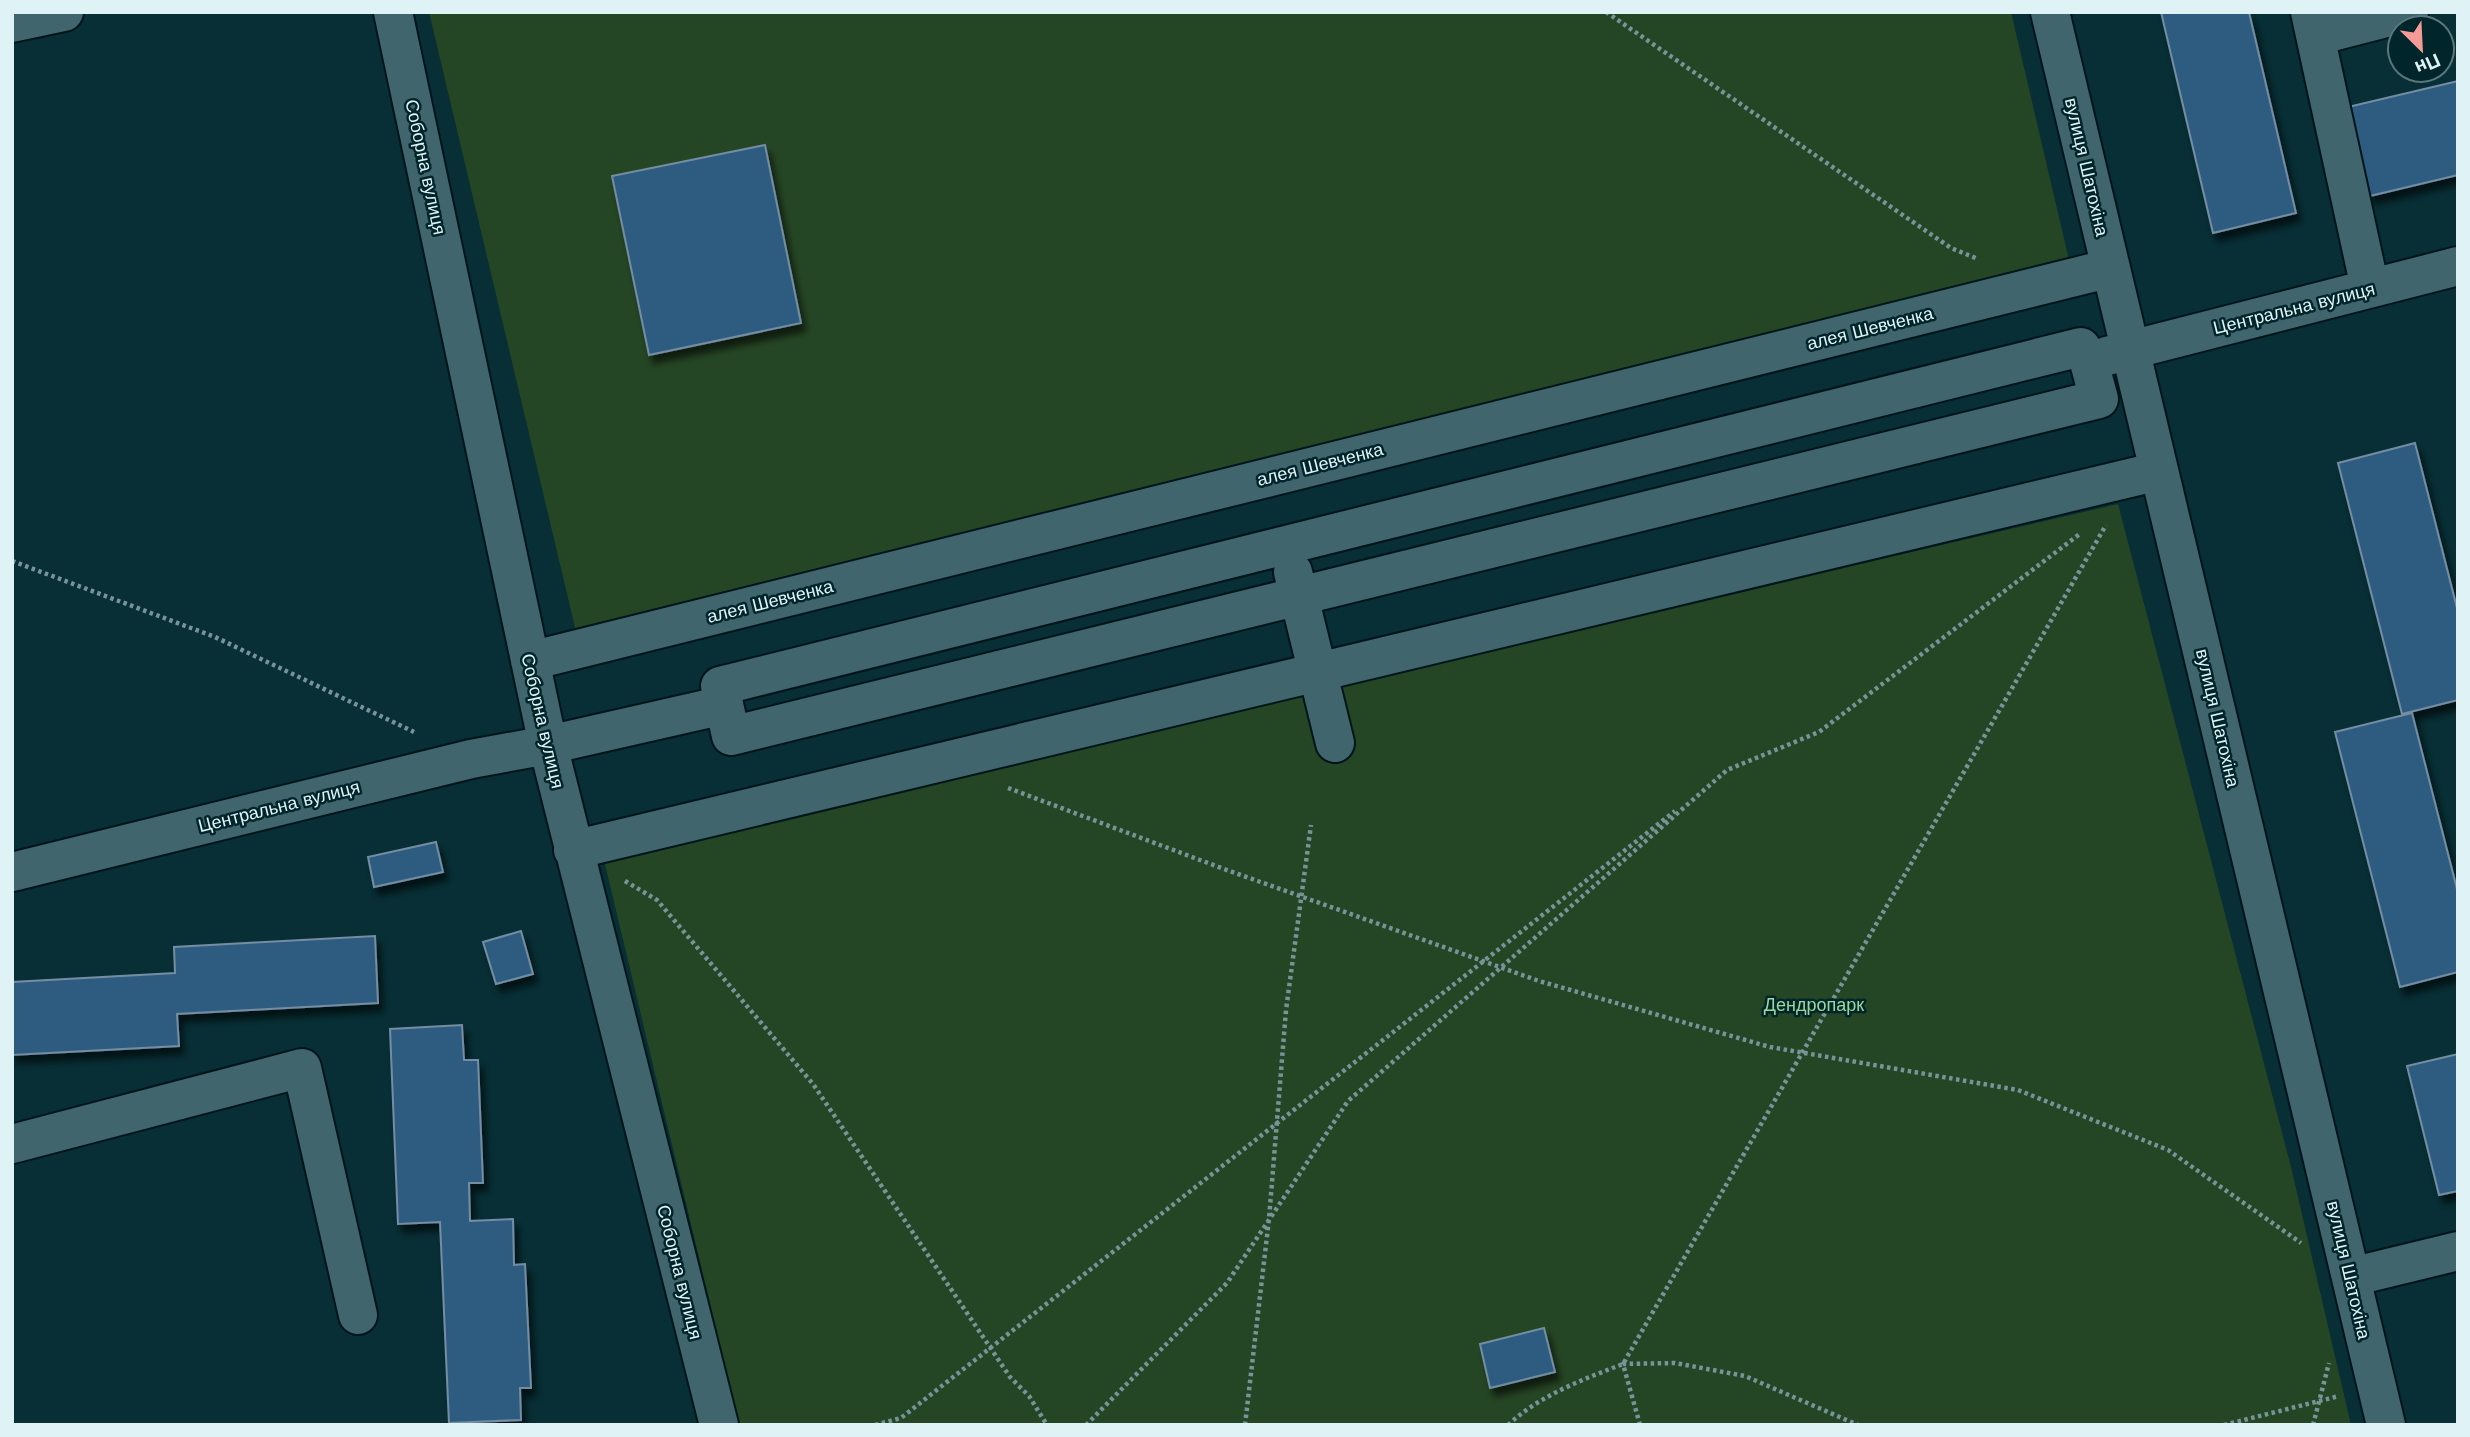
<svg xmlns="http://www.w3.org/2000/svg" width="2470" height="1437" font-family="'Work Sans',sans-serif">
<style>
.green{fill:#254624}
.building{fill:#2e5c81;stroke:#748da3;stroke-width:2;filter:url(#shadow)}
.lines{fill:none;stroke-linecap:round;stroke-linejoin:round}
.minor-casing{stroke:#00151b;stroke-width:42}
.path{stroke:#779499;stroke-width:4.5;stroke-dasharray:3.5 3.5;stroke-linecap:butt}
.minor{stroke:#40656c;stroke-width:38}
.labels{text-anchor:middle;dominant-baseline:central;stroke-width:5;stroke-linejoin:round;paint-order:stroke}
.street-label{font-size:18px;fill:#dff3f7;stroke:#00252b}
.park-label{font-size:18px;fill:#9bd998;stroke:#00252b}
</style>
<defs>
<filter id="shadow"><feDropShadow dx="4.5" dy="8" stdDeviation="3.5" flood-color="#0009"/></filter>
</defs>
<rect width="100%" height="100%" fill="#072f35"/>
<path class="green" d="M 429,12 L 2011,12 L 2069,260 L 577,636 Z
M 2118,504 L 2291,1167 L 2351,1425 L 739,1425 L 603,856 Z"/>
<path class="building" d="M 2161,12 L 2249,12 L 2296,213 L 2213,233 Z
M 2458,81 L 2458,175 L 2370,196 L 2348,107 Z
M 765,145 L 801,323 L 649,355 L 612,176 Z
M 2415,443 L 2458,612 L 2458,700 L 2402,714 L 2338,463 Z
M 2412,713 L 2458,893 L 2458,972 L 2400,987 L 2335,732 Z
M 436,842 L 443,872 L 374,887 L 368,857 Z
M 521,931 L 533,974 L 496,984 L 483,942 Z
M 375,936 L 378,1003 L 177,1014 L 179,1046 L 12,1055 L 12,982 L 175,973 L 174,947 Z
M 462,1025 L 464,1060 L 478,1060 L 483,1183 L 469,1183 L 470,1221 L 513,1219 L 514,1265 L 525,1264 L 531,1388 L 520,1388 L 521,1420 L 449,1423 L 440,1222 L 398,1224 L 390,1029 Z
M 2458,1054 L 2458,1191 L 2439,1195 L 2407,1066 Z
M 1544,1328 L 1555,1372 L 1490,1388 L 1480,1344 Z"/>
<g class="lines">
<defs>
<path id="minor" d="M 393,12 L 548,745 L 719,1425
M 2050,12 L 2386,1425
M 2310,12 L 2370,288
M 12,23 L 64,12
M 2316,36 L 2409,12
M 2081,347 L 2089,362 L 2099,399 L 731,736 L 720,686 Z
M 2107,356 L 2458,266
M 1293,572 L 1335,743
M 530,661 L 2111,268
M 573,850 L 2159,471
M 12,872 L 471,759 L 548,745 L 724,705
M 12,1144 L 302,1068 L 358,1315
M 2351,1277 L 2458,1251"/>
</defs>
<use href="#minor" class="minor-casing"/>
<path class="path" d="M 1606,12 L 1951,248 L 1978,259
M 12,561 L 215,637 L 414,732
M 1008,788 L 1224,869 L 1539,981 L 1770,1047 L 2018,1090 L 2168,1150 L 2301,1243
M 625,881 L 657,900 L 813,1084 L 1010,1377 L 1029,1396 L 1047,1425
M 875,1425 L 901,1418 L 1675,811
M 1086,1425 L 1227,1283 L 1348,1101 L 1727,770 L 1819,732 L 2081,533
M 1245,1425 L 1269,1219 L 1286,1010 L 1311,825
M 1508,1425 C 1540,1395 1584,1379 1623,1364 L 2106,525
M 1640,1425 L 1623,1364 L 1675,1363 L 1745,1376 L 1858,1425
M 2224,1425 L 2339,1396
M 2313,1425 L 2329,1363"/>
<use href="#minor" class="minor"/>
</g>
<g class="labels">
<g class="street-label">
<text transform="translate(426 167) rotate(78)">Соборна вулиця</text>
<text transform="translate(2087 167) rotate(77)">вулиця Шатохіна</text>
<text transform="translate(2294 308) rotate(-14)">Центральна вулиця</text>
<text transform="translate(1870 328) rotate(-14)">алея Шевченка</text>
<text transform="translate(1320 464) rotate(-14)">алея Шевченка</text>
<text transform="translate(770 601) rotate(-14)">алея Шевченка</text>
<text transform="translate(2218 718) rotate(77)">вулиця Шатохіна</text>
<text transform="translate(543 721) rotate(77)">Соборна вулиця</text>
<text transform="translate(279 806) rotate(-14)">Центральна вулиця</text>
<text transform="translate(2349 1270) rotate(77)">вулиця Шатохіна</text>
<text transform="translate(680 1272) rotate(76)">Соборна вулиця</text>
</g>
<g class="park-label">
<text x="1814" y="1004">Дендропарк</text>
</g>
</g>
<rect width="2470" height="1437" fill="none" stroke="#dff3f7" stroke-width="28"/>
<g transform="translate(2421 49) rotate(156)"><circle r="33" fill="#00252b" stroke="#59777d" stroke-width="2"/>
<path d="M0-5L12 26L0 18L-12 26Z" fill="#f59b97"/>
<text y="-10" font-size="19" font-weight="bold" text-anchor="middle" fill="#dff3f7">Пн</text>
</g>
</svg>
